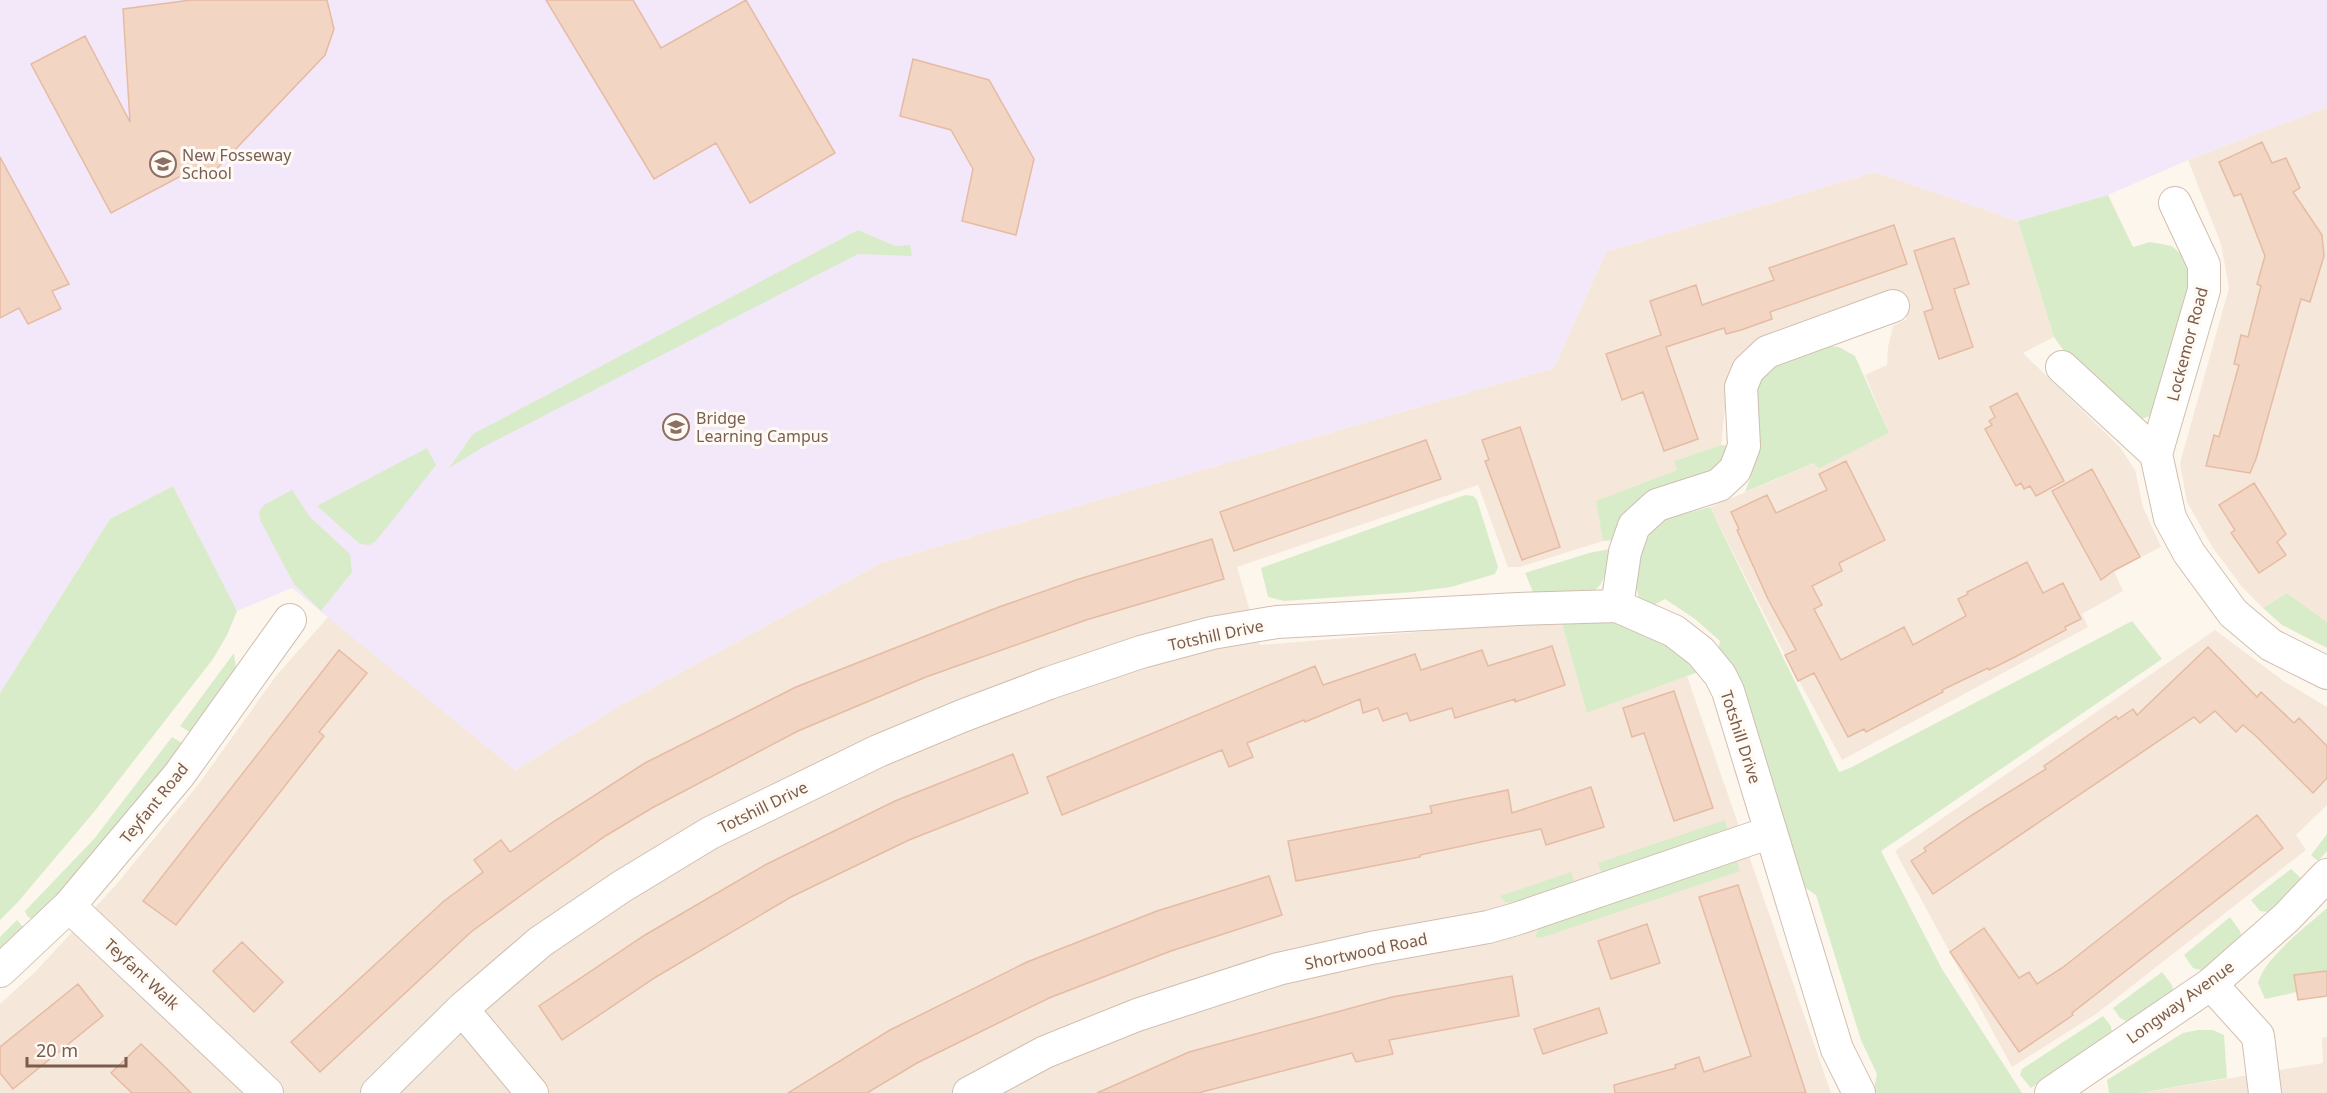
<svg xmlns="http://www.w3.org/2000/svg" width="2327" height="1093" font-family="'Noto Sans',sans-serif">
<style>
.residential{fill:#f5e8da}
.education{fill:#f3e8fa}
.green{fill:#d8ecc9}
.building{fill:#f3d5c3;stroke:#e6bba3;stroke-width:1.5}
.lines{fill:none;stroke-linecap:round;stroke-linejoin:round}
.minor-casing{stroke:#d1beb0;stroke-width:34}
.minor{stroke:#fff;stroke-width:32}
.labels{text-anchor:middle;dominant-baseline:central;stroke-width:6;stroke-linejoin:round;paint-order:stroke}
.education-label{font-size:16px;fill:#785e54;stroke:#fffaf3;text-anchor:start}
.street-label{font-size:16px;fill:#7a5c4d;stroke:#fffaf3}
</style>
<rect width="100%" height="100%" fill="#fdf6ec"/>
<path class="residential" d="M 2327,107 L 2327,622 L 2287,593 L 2263,608 L 2242,587 L 2213,548 L 2187,502 L 2180,463 L 2229,288 L 2221,244 L 2188,160 Z
M 1875,172 L 2018,221 L 2054,337 L 2023,353 L 2120,447 L 2135,470 L 2143,507 L 2161,547 L 2114,571 L 2123,591 L 2082,614 L 2088,627 L 1842,760 L 1785,655 L 1710,507 L 1815,463 L 1817,469 L 1889,433 L 1865,375 L 1887,365 L 1888,347 L 1893,326 L 1907,319 L 1898,294 L 1727,389 L 1721,445 L 1674,461 L 1677,470 L 1597,501 L 1603,541 L 1520,567 L 1508,567 L 1478,485 L 1237,567 L 1260,645 L 1561,620 L 1587,713 L 1687,676 L 1831,1093 L 0,1093 L 0,1004 L 35,972 L 115,886 L 198,785 L 276,676 L 329,616 L 515,770 L 623,704 L 881,563 L 1554,368 L 1606,252 Z
M 2215,630 L 2285,682 L 2327,707 L 2327,805 L 2296,835 L 2306,850 L 2096,1014 L 2012,1067 L 1895,851 Z
M 2327,1037 L 2327,1093 L 2139,1093 L 2323,1063 L 2322,1038 Z"/>
<path class="education" d="M 0,0 L 2327,0 L 2327,107 L 2188,160 L 2108,195 L 2018,221 L 1875,172 L 1606,252 L 1554,368 L 881,563 L 623,704 L 515,770 L 292,588 L 237,611 L 173,486 L 110,519 L 0,693 Z"/>
<path class="green" d="M 2108,195 L 2133,247 L 2150,242 L 2172,246 L 2189,262 L 2191,283 L 2153,415 L 2141,419 L 2132,416 L 2064,351 L 2054,337 L 2018,221 Z
M 858,230 L 895,246 L 910,245 L 912,256 L 858,254 L 485,446 L 449,468 L 473,434 Z
M 1829,346 L 1839,347 L 1855,356 L 1889,433 L 1818,469 L 1814,463 L 1745,492 L 1750,479 L 1758,445 L 1756,382 L 1775,363 Z
M 1721,445 L 1729,446 L 1719,469 L 1641,500 L 1625,512 L 1613,540 L 1603,541 L 1596,501 L 1677,470 L 1674,461 Z
M 427,448 L 436,465 L 376,541 L 369,545 L 360,544 L 317,506 Z
M 173,486 L 237,611 L 227,635 L 213,659 L 94,812 L 17,903 L 0,920 L 0,693 L 110,519 Z
M 292,490 L 310,517 L 350,554 L 352,572 L 321,611 L 294,584 L 260,520 L 259,512 L 264,505 Z
M 1465,495 L 1473,496 L 1477,500 L 1498,567 L 1495,574 L 1451,587 L 1413,592 L 1284,601 L 1268,597 L 1261,568 Z
M 1710,507 L 1839,772 L 1850,768 L 2132,621 L 2162,659 L 1881,851 L 1942,969 L 2022,1093 L 1877,1093 L 1874,1089 L 1877,1074 L 1861,1040 L 1816,895 L 1803,886 L 1717,655 L 1720,641 L 1695,619 L 1665,599 L 1652,606 L 1639,598 L 1635,584 L 1644,541 L 1648,530 L 1658,521 Z
M 1610,549 C 1607,563 1607,581 1595,590 L 1534,594 L 1525,573 L 1589,553 Z
M 2287,593 L 2327,622 L 2327,648 L 2282,625 L 2263,608 Z
M 1561,620 L 1621,621 L 1677,649 L 1698,672 L 1587,713 Z
M 234,653 L 236,668 L 191,733 L 180,726 Z
M 172,737 L 184,744 L 115,834 L 35,920 L 28,917 L 25,911 L 94,839 Z
M 1725,820 L 1728,833 L 1603,877 L 1598,863 Z
M 2327,834 L 2327,851 L 2318,861 L 2311,855 Z
M 1736,859 L 1740,871 L 1544,937 L 1535,938 L 1540,924 Z
M 2291,869 L 2301,878 L 2268,912 L 2260,911 L 2251,900 Z
M 1571,872 L 1575,884 L 1519,903 L 1505,902 L 1500,896 Z
M 2327,908 L 2327,971 L 2295,975 L 2297,992 L 2265,999 L 2258,983 C 2265,957 2306,927 2327,908 Z
M 2230,917 L 2240,931 L 2242,939 L 2204,971 L 2193,968 L 2184,955 Z
M 17,920 L 25,929 L 0,956 L 0,937 Z
M 2162,972 L 2172,985 L 2174,992 L 2130,1023 L 2120,1018 L 2113,1008 Z
M 2103,1016 L 2111,1026 L 2112,1033 L 2031,1088 L 2020,1075 L 2022,1069 Z
M 2198,1030 L 2213,1030 L 2224,1035 L 2227,1078 L 2139,1093 L 2109,1093 L 2107,1080 L 2183,1033 Z"/>
<path class="building" d="M 191,0 L 327,0 L 334,29 L 325,55 L 209,177 L 198,167 L 111,213 L 31,64 L 85,36 L 130,122 L 123,9 Z
M 546,0 L 633,0 L 661,48 L 746,0 L 835,153 L 750,203 L 716,143 L 654,179 Z
M 913,59 L 989,80 L 1034,159 L 1016,235 L 962,221 L 973,169 L 951,130 L 900,116 Z
M 2262,142 L 2272,163 L 2286,158 L 2300,188 L 2293,192 L 2322,235 L 2324,256 L 2310,302 L 2301,299 L 2256,459 L 2250,473 L 2206,466 L 2214,435 L 2219,437 L 2239,365 L 2234,364 L 2241,335 L 2248,337 L 2261,286 L 2257,284 L 2265,256 L 2241,194 L 2234,196 L 2219,162 Z
M 0,157 L 69,284 L 52,291 L 61,309 L 28,324 L 19,308 L 0,318 Z
M 1894,225 L 1907,264 L 1770,312 L 1772,319 L 1741,330 L 1726,334 L 1724,328 L 1666,347 L 1698,439 L 1664,451 L 1643,392 L 1622,400 L 1606,354 L 1661,335 L 1650,301 L 1696,285 L 1702,305 L 1774,280 L 1769,268 Z
M 1954,238 L 1969,284 L 1954,289 L 1973,347 L 1939,359 L 1924,312 L 1933,309 L 1914,251 Z
M 2017,393 L 2064,481 L 2036,496 L 2030,486 L 2024,489 L 2021,483 L 2016,486 L 1985,429 L 1992,425 L 1989,421 L 1995,417 L 1990,407 Z
M 1520,427 L 1560,547 L 1522,560 L 1485,461 L 1489,460 L 1482,440 Z
M 1426,440 L 1441,479 L 1234,551 L 1220,512 Z
M 1846,461 L 1885,540 L 1839,563 L 1842,571 L 1812,586 L 1822,605 L 1814,609 L 1841,660 L 1904,627 L 1913,645 L 1966,616 L 1958,599 L 1968,594 L 1967,592 L 2027,562 L 2043,593 L 2063,583 L 2081,619 L 2065,627 L 2066,630 L 2013,658 L 1989,670 L 1988,668 L 1942,690 L 1943,692 L 1866,732 L 1864,729 L 1848,737 L 1814,673 L 1798,681 L 1785,655 L 1796,650 L 1768,599 L 1737,530 L 1739,529 L 1731,512 L 1767,495 L 1776,513 L 1827,490 L 1819,474 Z
M 2092,469 L 2140,557 L 2113,571 L 2101,580 L 2052,491 Z
M 2254,483 L 2286,534 L 2277,542 L 2286,555 L 2259,573 L 2231,533 L 2235,530 L 2219,505 Z
M 1212,539 L 1224,579 L 1086,620 L 926,677 L 798,731 L 652,808 L 607,835 L 534,886 L 471,932 L 320,1072 L 291,1042 L 444,901 L 483,872 L 474,860 L 501,840 L 510,852 L 553,822 L 645,763 L 796,687 L 999,607 L 1079,579 Z
M 1552,646 L 1565,685 L 1515,702 L 1515,699 L 1455,718 L 1452,708 L 1410,721 L 1407,713 L 1383,721 L 1378,708 L 1363,713 L 1360,699 L 1305,722 L 1304,720 L 1247,743 L 1253,757 L 1229,767 L 1222,750 L 1062,815 L 1047,777 L 1315,666 L 1323,685 L 1415,654 L 1421,670 L 1482,650 L 1488,666 Z
M 2208,647 L 2257,697 L 2261,692 L 2294,723 L 2299,718 L 2327,746 L 2327,778 L 2313,793 L 2257,737 L 2243,725 L 2236,732 L 2215,711 L 2200,723 L 2194,717 L 1933,894 L 1911,861 L 1926,851 L 1924,848 L 1969,817 L 2046,769 L 2044,766 L 2116,716 L 2118,719 L 2133,709 L 2137,715 Z
M 339,650 L 367,673 L 319,732 L 324,736 L 176,925 L 143,901 Z
M 1674,691 L 1713,808 L 1674,821 L 1644,733 L 1632,737 L 1623,708 Z
M 1013,754 L 1028,793 L 909,840 L 791,897 L 656,977 L 562,1040 L 539,1006 L 645,935 L 765,865 L 895,801 Z
M 1591,787 L 1604,827 L 1546,845 L 1541,829 L 1420,855 L 1420,857 L 1296,881 L 1288,841 L 1432,813 L 1430,806 L 1508,790 L 1512,813 Z
M 2257,815 L 2283,848 L 2072,1013 L 2073,1015 L 2019,1052 L 1950,952 L 1984,928 L 2019,978 L 2029,972 L 2037,984 L 2062,968 Z
M 1269,876 L 1282,915 L 1171,951 L 1049,998 L 917,1063 L 867,1093 L 788,1093 L 890,1030 L 1027,962 L 1157,911 Z
M 1738,885 L 1806,1093 L 1615,1093 L 1614,1085 L 1676,1068 L 1675,1065 L 1699,1057 L 1704,1072 L 1751,1056 L 1699,897 Z
M 1647,924 L 1660,963 L 1611,979 L 1598,941 Z
M 242,942 L 283,982 L 254,1012 L 213,971 Z
M 2327,971 L 2327,996 L 2298,1000 L 2294,975 Z
M 1512,976 L 1519,1016 L 1389,1040 L 1393,1054 L 1356,1062 L 1352,1053 L 1198,1093 L 1097,1093 L 1189,1052 L 1392,997 Z
M 78,984 L 103,1016 L 13,1089 L 0,1073 L 0,1047 Z
M 1599,1008 L 1607,1033 L 1543,1054 L 1534,1029 Z
M 141,1044 L 163,1065 L 191,1093 L 132,1093 L 111,1073 Z"/>
<g class="lines">
<defs>
<path id="minor" d="M 2175,203 L 2204,265 L 2204,290 L 2156,454 L 2170,518 L 2189,553 L 2233,613 L 2271,645 L 2327,673
M 2062,367 L 2156,454
M 1617,606 L 1625,552 L 1634,526 L 1657,505 L 1719,485 L 1735,470 L 1744,446 L 1741,387 L 1748,370 L 1767,352 L 1893,306
M 69,906 L 267,1093
M 0,971 L 69,906 L 179,775 L 290,620
M 2211,984 L 2258,1036 L 2265,1093
M 462,1009 L 532,1093
M 377,1093 L 462,1009 L 540,942 L 621,887 L 710,833 L 878,751 L 962,716 L 1049,683 L 1141,652 L 1212,633 L 1277,622 L 1518,609 L 1617,606 L 1674,631 L 1701,652 L 1720,675 L 1728,691 L 1837,1049 L 1859,1093
M 969,1093 L 1045,1052 L 1137,1015 L 1278,969 L 1371,948 L 1488,927 L 1516,919 L 1771,832
M 2051,1093 L 2211,984 L 2286,918 L 2327,875"/>
</defs>
<use href="#minor" class="minor-casing"/>
<use href="#minor" class="minor"/>
</g>
<defs>
<symbol id="school-ring" viewBox="-11 -11 22 22"><circle r="9.5" fill="#fffaf3" stroke="#8d6e63" stroke-width="1.5"/><path d="M0-5L7-2L0 1L-7-2ZM-4 1L0 2.5L4 1V4Q0 6-4 4Z" fill="#8d6e63"/></symbol>
</defs>
<g fill-rule="evenodd">
<use href="#school-ring" x="148" y="149" width="30" height="30"/>
<use href="#school-ring" x="661" y="412" width="30" height="30"/>
</g>
<g class="labels">
<g class="education-label">
<text x="182" y="155">New Fosseway<tspan x="182" dy="18">School</tspan></text>
<text x="696" y="418">Bridge<tspan x="696" dy="18">Learning Campus</tspan></text>
</g>
<g class="street-label">
<text transform="translate(2187 344) rotate(-75)">Lockemor Road</text>
<text transform="translate(1216 635) rotate(-12)">Totshill Drive</text>
<text transform="translate(1741 737) rotate(72)">Totshill Drive</text>
<text transform="translate(154 803) rotate(-51)">Teyfant Road</text>
<text transform="translate(763 807) rotate(-26)">Totshill Drive</text>
<text transform="translate(1366 951) rotate(-12)">Shortwood Road</text>
<text transform="translate(142 974) rotate(43)">Teyfant Walk</text>
<text transform="translate(2180 1002) rotate(-36)">Longway Avenue</text>
</g>
</g>
<path d="M27 1057v9h99v-9" fill="none" stroke="#7a5c4d" stroke-width="3"/>
<text x="36" y="1057" font-size="18" fill="#7a5c4d" stroke="#fffaf3" stroke-width="4.5" paint-order="stroke">20 m</text>
</svg>
